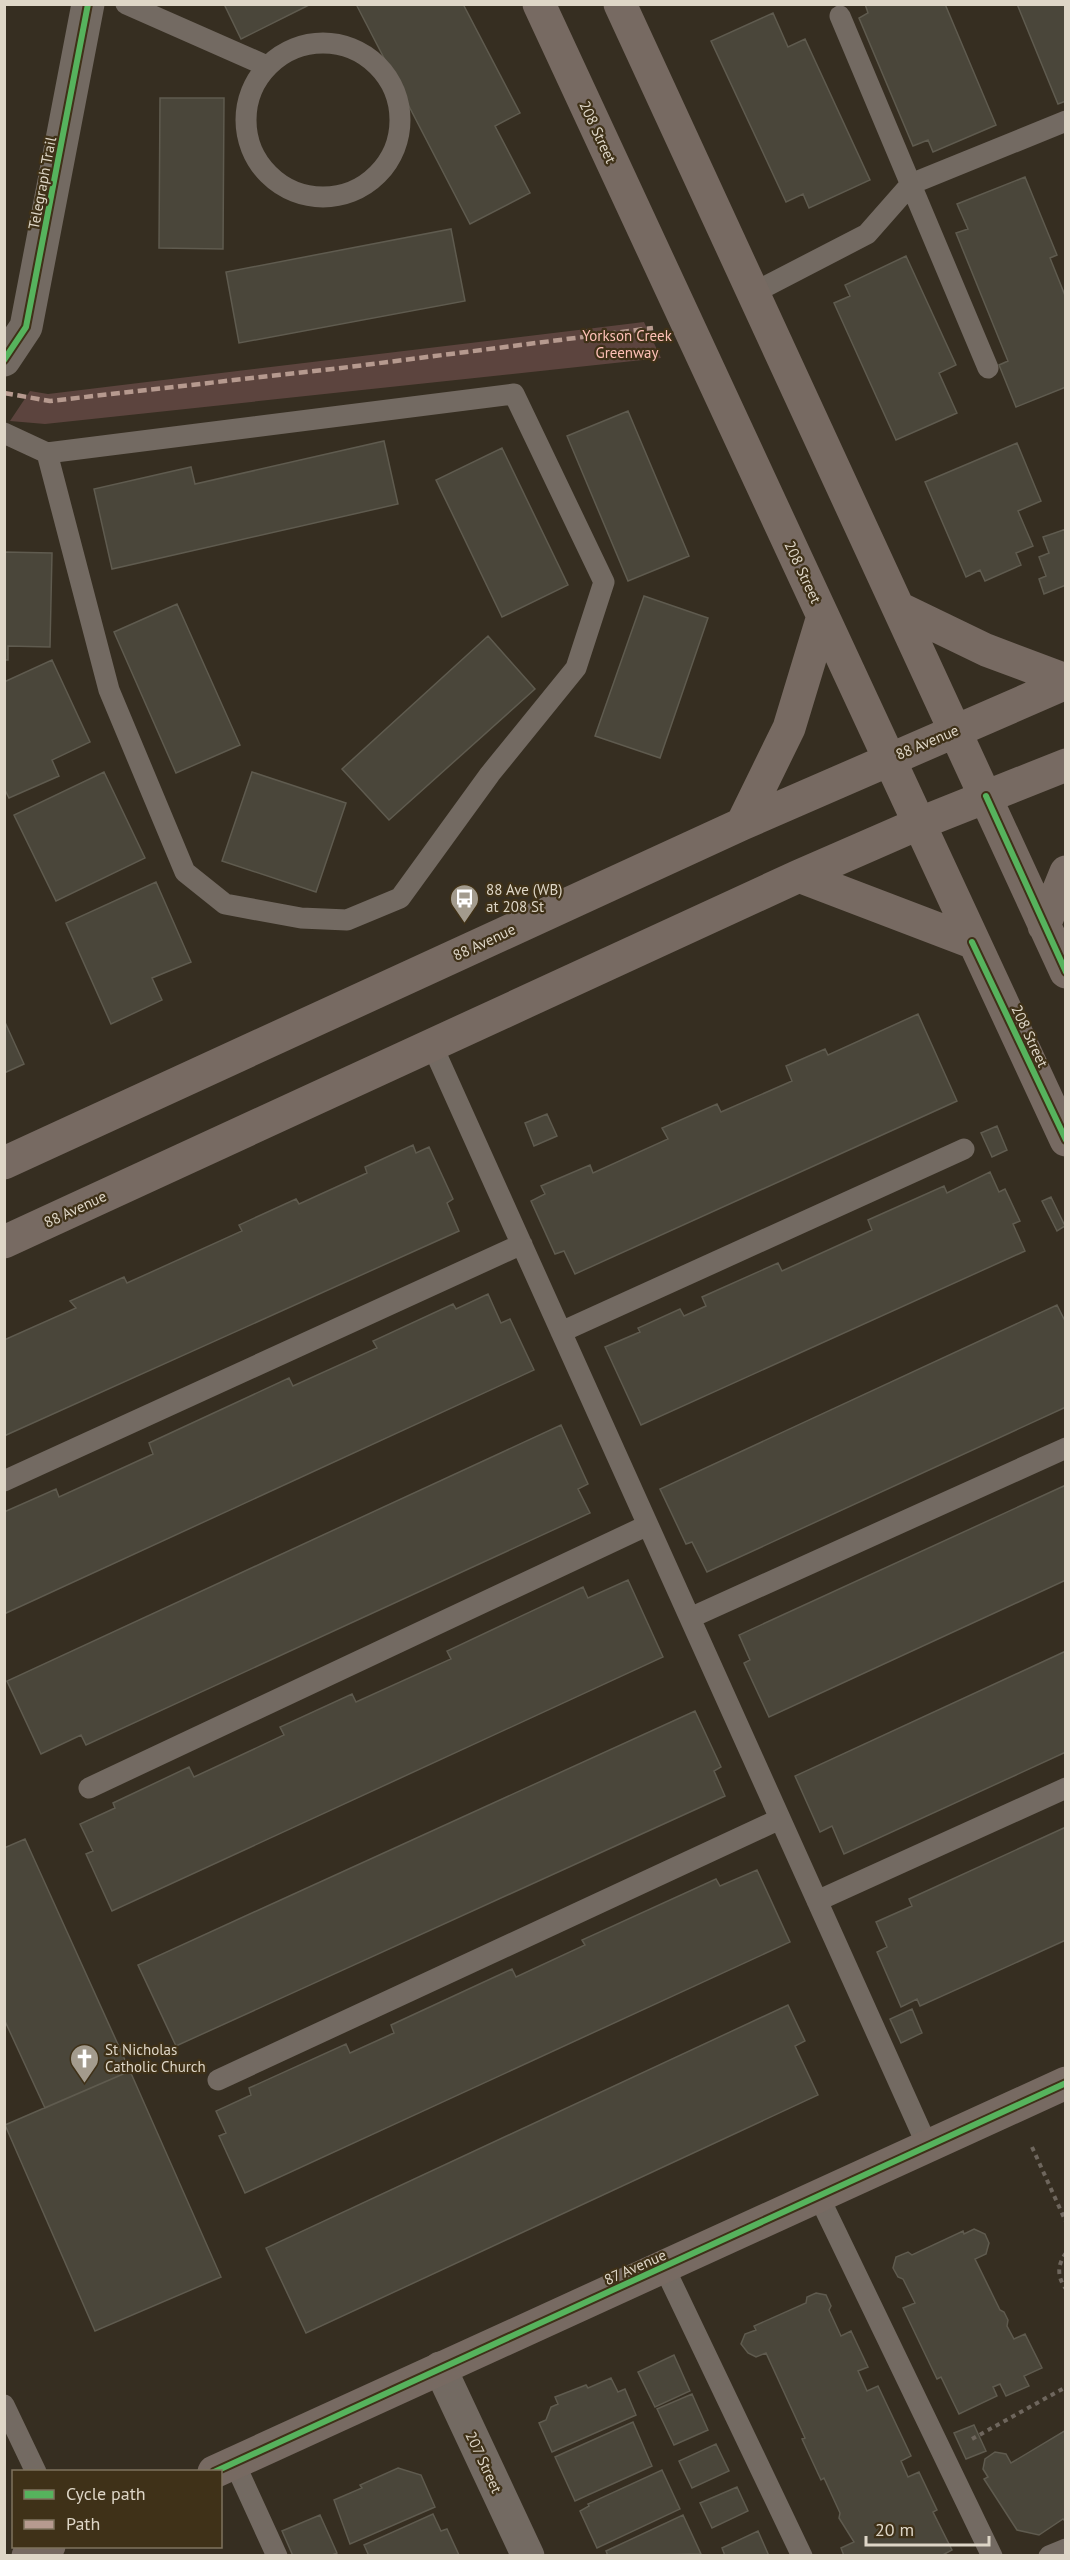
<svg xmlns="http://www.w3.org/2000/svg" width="1070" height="2560" font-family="'PT Sans',sans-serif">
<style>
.green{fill:#5c443e}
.building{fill:#4a463a;stroke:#5f5b4f;stroke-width:1.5}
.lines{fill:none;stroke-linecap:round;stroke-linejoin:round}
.path{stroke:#6e665d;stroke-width:4;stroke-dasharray:4.5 4.5;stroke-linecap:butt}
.lane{stroke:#736a62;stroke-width:21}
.street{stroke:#736a62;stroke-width:33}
.secondary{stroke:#776a62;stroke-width:33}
.quiet{stroke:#b69a8f;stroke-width:4.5;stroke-dasharray:9 4.5;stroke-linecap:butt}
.cycleway-casing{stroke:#3f3118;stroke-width:10}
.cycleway{stroke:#56b35d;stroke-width:6}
.labels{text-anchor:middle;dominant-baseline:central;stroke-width:4.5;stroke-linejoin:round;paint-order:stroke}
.street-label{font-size:15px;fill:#ded6c7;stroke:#3f3118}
.park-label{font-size:15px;fill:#ffc1b7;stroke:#3f3118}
.poi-label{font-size:15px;fill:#ded6c7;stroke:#3f3118;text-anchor:start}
</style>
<rect width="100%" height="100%" fill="#362e21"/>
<path class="green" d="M 644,322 L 661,358 L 45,424 L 10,421 L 30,391 L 48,394 Z"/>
<path class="building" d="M 224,4 L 311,4 L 241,39 Z
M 359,4 L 463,4 L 520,113 L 495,126 L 530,193 L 470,224 L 357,6 Z
M 865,4 L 945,4 L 996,125 L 933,152 L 928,140 L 913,146 L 859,18 L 868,13 Z
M 1017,4 L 1066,4 L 1066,101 L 1058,104 Z
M 773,13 L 788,47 L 805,39 L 870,180 L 809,208 L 803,194 L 786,202 L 711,41 Z
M 160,98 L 224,98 L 223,249 L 159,248 Z
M 1025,177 L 1057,255 L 1050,258 L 1066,298 L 1066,387 L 1016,407 L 999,365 L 1008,361 L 956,233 L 968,229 L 957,204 Z
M 451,229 L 465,301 L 239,343 L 226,272 Z
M 906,256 L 956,365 L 939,373 L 957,413 L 896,440 L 834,303 L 850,296 L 845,285 Z
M 628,411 L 689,556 L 628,581 L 567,436 Z
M 384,441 L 398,504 L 112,569 L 94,489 L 191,467 L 195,484 Z
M 1017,443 L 1041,501 L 1018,511 L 1033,546 L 1016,553 L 1021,565 L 985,581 L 980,570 L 966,577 L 925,482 Z
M 502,448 L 568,585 L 502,617 L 436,480 Z
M 1066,529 L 1066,585 L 1044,594 L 1039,579 L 1046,576 L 1039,557 L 1049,553 L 1043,537 Z
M 4,552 L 52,553 L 50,647 L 8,646 L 8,660 L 4,660 Z
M 644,596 L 708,618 L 660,758 L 595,736 Z
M 177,604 L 240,745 L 176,773 L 114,632 Z
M 488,636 L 535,689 L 389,820 L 342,769 Z
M 52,660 L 90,742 L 52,760 L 59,776 L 9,798 L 4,788 L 4,682 Z
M 104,772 L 145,858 L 56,901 L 14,815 Z
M 252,772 L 346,803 L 316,892 L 222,861 Z
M 156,882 L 191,962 L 152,978 L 162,1000 L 111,1024 L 66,923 Z
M 918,1014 L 957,1101 L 575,1274 L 564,1251 L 555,1254 L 531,1201 L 545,1194 L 541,1186 L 590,1165 L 593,1173 L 668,1139 L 662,1128 L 717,1104 L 721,1112 L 792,1081 L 786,1066 L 825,1049 L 828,1055 Z
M 4,1020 L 24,1064 L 4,1073 Z
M 547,1114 L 557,1136 L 534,1146 L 525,1123 Z
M 997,1126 L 1007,1150 L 992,1157 L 981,1133 Z
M 413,1145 L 416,1153 L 429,1147 L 453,1199 L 447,1203 L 459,1231 L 4,1436 L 4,1340 L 76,1308 L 70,1301 L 124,1277 L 127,1283 L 242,1231 L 239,1225 L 296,1199 L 299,1204 L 367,1173 L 365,1167 Z
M 990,1172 L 999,1192 L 1005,1189 L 1020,1221 L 1013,1224 L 1025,1251 L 641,1425 L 605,1347 L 640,1332 L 638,1328 L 680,1309 L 684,1316 L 706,1306 L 702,1297 L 778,1263 L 782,1271 L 872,1230 L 868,1220 L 944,1186 L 947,1193 Z
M 1051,1197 L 1065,1226 L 1057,1231 L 1042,1201 Z
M 488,1294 L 501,1323 L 510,1319 L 534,1370 L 4,1614 L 4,1512 L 56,1489 L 59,1497 L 153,1454 L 149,1443 L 289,1378 L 293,1386 L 377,1348 L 373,1341 L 453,1304 L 456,1309 Z
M 1057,1305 L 1066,1323 L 1066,1407 L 707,1572 L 692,1542 L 686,1544 L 660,1489 Z
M 561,1425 L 588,1484 L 578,1489 L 590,1513 L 86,1745 L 81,1735 L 41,1754 L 7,1681 Z
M 1066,1485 L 1066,1580 L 769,1717 L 744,1663 L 750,1660 L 739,1635 Z
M 628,1580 L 663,1657 L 112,1911 L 86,1854 L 93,1851 L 80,1824 L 115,1808 L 113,1803 L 189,1767 L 194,1777 L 284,1735 L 280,1727 L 352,1694 L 356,1702 L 451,1659 L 447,1651 L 583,1587 L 588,1598 Z
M 1066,1651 L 1066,1752 L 844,1854 L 832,1826 L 820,1832 L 795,1776 Z
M 695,1711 L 721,1767 L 714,1771 L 725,1796 L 176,2046 L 138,1965 Z
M 1066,1827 L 1066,1940 L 920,2006 L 917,1999 L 901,2007 L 877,1952 L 887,1947 L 876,1922 L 912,1906 L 909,1899 Z
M 25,1839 L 130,2071 L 45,2108 L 4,2019 L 4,1848 Z
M 757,1870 L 790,1942 L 245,2193 L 219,2136 L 226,2133 L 216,2111 L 251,2095 L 249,2088 L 346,2044 L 350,2053 L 394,2033 L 391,2025 L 512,1969 L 516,1977 L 585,1945 L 582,1940 L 716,1879 L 720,1886 Z
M 788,2005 L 805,2041 L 795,2046 L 818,2095 L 306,2333 L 266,2248 Z
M 912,2009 L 922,2033 L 901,2043 L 890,2019 Z
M 130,2071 L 221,2277 L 95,2331 L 5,2125 Z
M 974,2229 L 985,2234 L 989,2243 L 986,2254 L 975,2259 L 1000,2310 L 1004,2312 L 1008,2320 L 1007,2326 L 1014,2339 L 1025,2334 L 1042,2368 L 1024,2376 L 1029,2386 L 1006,2396 L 1000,2384 L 993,2387 L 997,2396 L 959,2414 L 941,2377 L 937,2379 L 903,2308 L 915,2303 L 903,2279 L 898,2277 L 893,2268 L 896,2257 L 908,2252 L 912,2255 L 963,2231 L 964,2234 Z
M 816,2293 L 826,2295 L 831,2306 L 829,2310 L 841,2336 L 851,2331 L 868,2367 L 858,2371 L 867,2391 L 878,2386 L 911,2456 L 901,2461 L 908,2477 L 919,2472 L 937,2510 L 933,2512 L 952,2550 L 941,2556 L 844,2556 L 841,2548 L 854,2542 L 839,2518 L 840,2513 L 824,2478 L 821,2480 L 802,2439 L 805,2438 L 766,2353 L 756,2357 L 748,2353 L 741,2344 L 745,2334 L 756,2330 L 754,2326 L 806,2303 L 807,2297 Z
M 674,2355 L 690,2391 L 655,2407 L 638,2372 Z
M 611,2378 L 618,2392 L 625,2389 L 636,2415 L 552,2452 L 539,2423 L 546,2420 L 551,2407 L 558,2404 L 555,2397 L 586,2385 L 588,2388 Z
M 692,2394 L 708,2430 L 674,2445 L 657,2409 Z
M 633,2422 L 652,2466 L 575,2501 L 555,2457 Z
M 974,2425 L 986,2451 L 966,2459 L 954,2433 Z
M 1066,2430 L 1066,2522 L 1063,2519 L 1039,2535 L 1017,2530 L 984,2479 L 988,2477 L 983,2469 L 985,2459 L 995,2452 L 1006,2454 L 1011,2463 Z
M 716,2444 L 729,2471 L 692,2488 L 679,2461 Z
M 398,2468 L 421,2475 L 435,2507 L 350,2544 L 334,2500 L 362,2488 L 360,2485 Z
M 662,2470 L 680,2509 L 597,2548 L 580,2511 L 589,2506 L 588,2504 Z
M 737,2487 L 748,2511 L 712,2528 L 700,2503 Z
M 433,2514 L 441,2531 L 447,2529 L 459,2555 L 369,2556 L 364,2545 Z
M 320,2515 L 337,2553 L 330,2556 L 293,2556 L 282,2531 Z
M 683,2515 L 701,2554 L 608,2556 L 606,2551 Z
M 758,2531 L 769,2556 L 725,2556 L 722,2548 Z"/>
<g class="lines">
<path class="path" d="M 1032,2147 L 1066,2222
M 1066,2253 C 1057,2265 1057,2277 1066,2289
M 972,2439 L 1066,2387"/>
<path class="lane" d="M 126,4 L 267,66
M 840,16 L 988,368
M246 120a77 77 0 1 1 154 0a77 77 0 1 1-154 0Z
M 753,293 L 867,234 L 911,184 L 1066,121
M 4,433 L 47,453 L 514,394 L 604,582 L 576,668 L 490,774 L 400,898 L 347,920 L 301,918 L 225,904 L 185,872 L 109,690 L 47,453
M 432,1045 L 927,2145
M 561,1332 L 964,1149
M 4,1481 L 522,1244
M 690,1618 L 1066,1448
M 89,1788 L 648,1525
M 817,1901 L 1066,1788
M 218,2080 L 780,1819
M 819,2197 L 992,2556
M 664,2267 L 802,2556
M 4,2405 L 36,2472
M 234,2462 L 277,2556
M 1049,2556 L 1066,2549"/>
<path class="street" d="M 4,360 L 26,327 L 88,4
M 440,2368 L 528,2556"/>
<path class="secondary" d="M 539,4 L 1066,1140
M 620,4 L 1066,972
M 899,608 L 986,650 L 1066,680
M 742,824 L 789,728 L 823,616
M 799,876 L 972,942
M 1044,926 L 1066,872
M 4,1163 L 742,824 L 1066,683
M 4,1242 L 799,876 L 918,824 L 1066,765
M 214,2472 L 1066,2083
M 28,2556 L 49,2546"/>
<path class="quiet" d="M 4,393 L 50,401 L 349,367 L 653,328"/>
<defs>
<path id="cycleway" d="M 4,360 L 26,327 L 88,4
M 986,796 L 1066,972
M 972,942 L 1066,1140
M 214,2472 L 1066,2083"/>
</defs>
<use href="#cycleway" class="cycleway-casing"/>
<use href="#cycleway" class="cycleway"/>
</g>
<defs>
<symbol id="bus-pin" viewBox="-11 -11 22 30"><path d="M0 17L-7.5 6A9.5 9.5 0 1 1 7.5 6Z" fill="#a39b8d" stroke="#3f3118"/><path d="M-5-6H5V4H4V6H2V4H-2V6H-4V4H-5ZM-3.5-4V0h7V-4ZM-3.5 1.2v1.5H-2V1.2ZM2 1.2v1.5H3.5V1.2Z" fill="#fff"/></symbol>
<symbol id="church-pin" viewBox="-11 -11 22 30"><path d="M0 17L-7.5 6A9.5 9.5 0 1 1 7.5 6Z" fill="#a39b8d" stroke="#3f3118"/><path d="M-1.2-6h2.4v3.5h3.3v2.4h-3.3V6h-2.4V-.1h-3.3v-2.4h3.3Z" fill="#fff"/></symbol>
</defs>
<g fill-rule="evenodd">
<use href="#bus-pin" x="448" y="882" width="33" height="45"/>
<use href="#church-pin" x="68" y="2042" width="33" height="45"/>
</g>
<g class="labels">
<g class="street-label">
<text transform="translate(598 132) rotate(65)">208 Street</text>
<text transform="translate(42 183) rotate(-79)">Telegraph Trail</text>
<text transform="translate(803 572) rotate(65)">208 Street</text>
<text transform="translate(927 742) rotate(-23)">88 Avenue</text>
<text transform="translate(484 942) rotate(-25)">88 Avenue</text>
<text transform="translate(1030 1036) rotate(65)">208 Street</text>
<text transform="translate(75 1209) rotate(-25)">88 Avenue</text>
<text transform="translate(635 2267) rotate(-24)">87 Avenue</text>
<text transform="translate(484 2462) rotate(65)">207 Street</text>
</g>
<g class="park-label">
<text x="627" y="335">Yorkson Creek<tspan x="627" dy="17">Greenway</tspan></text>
</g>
<g class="poi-label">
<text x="486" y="889">88 Ave (WB)<tspan x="486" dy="17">at 208 St</tspan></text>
<text x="105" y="2049">St Nicholas<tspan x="105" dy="17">Catholic Church</tspan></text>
</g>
</g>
<rect width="1070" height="2560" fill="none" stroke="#ded6c7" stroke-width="12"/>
<rect x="12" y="2470" width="210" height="78" fill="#3f3118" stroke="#7f735e" stroke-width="1.5"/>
<rect x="24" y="2490" width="30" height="9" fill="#56b35d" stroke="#7f735e" stroke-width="1.5"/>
<text x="66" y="2500" font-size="18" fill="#ded6c7">Cycle path</text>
<rect x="24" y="2520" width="30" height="9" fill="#b69a8f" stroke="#7f735e" stroke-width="1.5"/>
<text x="66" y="2530" font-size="18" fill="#ded6c7">Path</text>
<path d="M866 2536v9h123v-9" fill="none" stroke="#ded6c7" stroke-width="3"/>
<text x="875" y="2536" font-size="18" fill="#ded6c7" stroke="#3f3118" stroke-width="4.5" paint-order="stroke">20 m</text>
</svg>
